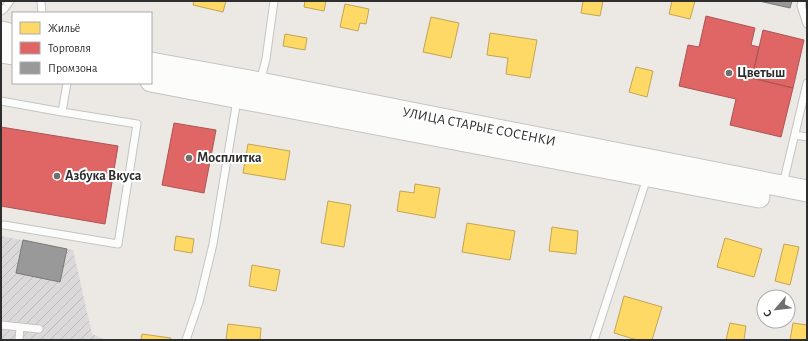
<svg xmlns="http://www.w3.org/2000/svg" width="808" height="341" font-family="'Alegreya Sans',sans-serif">
<style>
.industrial{fill:url(#industrial-furrows)}
.homes{fill:#ffd966;stroke:#c0a655}
.shops{fill:#e06666;stroke:#ab5555}
.industry{fill:#999;stroke:#797979}
.lines{fill:none;stroke-linecap:round;stroke-linejoin:round}
.service-casing{stroke:#c5c4c5;stroke-width:9}
.secondary-casing{stroke:#c5c4c5;stroke-width:23}
.service{stroke:#fcfcfb;stroke-width:7}
.secondary{stroke:#fcfcfb;stroke-width:21}
.poi-dot{fill:#706f6e;stroke:#fff;stroke-width:1.5}
.labels{text-anchor:middle;dominant-baseline:central;stroke-width:4;stroke-linejoin:round;paint-order:stroke}
.poi-label{font-size:14px;font-weight:bold;fill:#2e2e2e;stroke:#fff;text-anchor:start}
.street-label{font-size:14px;fill:#2e2e2e;stroke:#fff}
</style>
<defs>
<pattern id="industrial-furrows" width="10" height="10" patternUnits="userSpaceOnUse"><rect width="10" height="10" fill="#dcd9db"/><path d="M-1 1l2-2M0 10L10 0M9 11l2-2" fill="none" stroke="#bdbbbc"/></pattern>
</defs>
<rect width="100%" height="100%" fill="#ece8e4"/>
<path class="industrial" d="M 1,236 L 73,250 L 92,334 L 105,340 L 1,340 Z"/>
<path class="homes" d="M 194,1 L 226,1 L 223,12 L 193,5 Z
M 305,1 L 326,1 L 324,11 L 304,7 Z
M 583,1 L 603,1 L 600,16 L 581,13 Z
M 672,1 L 695,1 L 690,19 L 669,14 Z
M 345,4 L 369,9 L 366,24 L 360,23 L 358,31 L 340,27 Z
M 431,17 L 459,23 L 451,58 L 423,52 Z
M 490,33 L 537,40 L 530,78 L 506,74 L 508,58 L 487,55 Z
M 285,34 L 307,38 L 305,50 L 283,46 Z
M 636,67 L 653,71 L 647,97 L 629,92 Z
M 248,144 L 290,151 L 285,180 L 243,173 Z
M 415,184 L 440,188 L 435,218 L 397,211 L 400,191 L 414,193 Z
M 328,201 L 351,205 L 344,247 L 321,243 Z
M 467,223 L 515,231 L 510,260 L 462,252 Z
M 552,227 L 578,231 L 576,254 L 549,251 Z
M 176,236 L 194,239 L 192,253 L 174,250 Z
M 725,238 L 762,249 L 754,277 L 717,267 Z
M 784,244 L 799,247 L 790,285 L 775,281 Z
M 252,265 L 280,270 L 276,291 L 249,286 Z
M 624,296 L 662,307 L 652,340 L 637,340 L 614,333 Z
M 730,323 L 746,326 L 744,340 L 726,340 Z
M 793,323 L 807,325 L 807,340 L 790,340 Z
M 228,324 L 261,328 L 260,340 L 226,340 Z
M 142,334 L 171,338 L 170,340 L 141,340 Z"/>
<path class="shops" d="M 706,16 L 755,28 L 751,45 L 759,47 L 752,78 L 793,88 L 781,137 L 730,125 L 736,99 L 679,86 L 688,45 L 699,47 Z
M 763,30 L 804,40 L 793,88 L 752,78 Z
M 174,123 L 216,130 L 204,193 L 162,185 Z
M 1,127 L 118,146 L 105,224 L 1,206 Z"/>
<path class="industry" d="M 759,1 L 792,1 L 790,8 Z
M 23,240 L 67,249 L 60,282 L 16,273 Z"/>
<g class="lines">
<defs>
<path id="service" d="M 41,1 L 42,13
M 802,1 L 801,6 L 807,24
M 1,11 L 4,9 L 10,1
M 260,82 L 266,59 L 274,1
M 1,101 L 62,112
M 795,135 L 807,137
M 783,184 L 807,83
M 4,225 L 118,244 L 137,124 L 62,112 L 67,83
M 1,325 L 39,329
M 19,340 L 20,327
M 186,340 L 199,302 L 213,244 L 237,100
M 594,340 L 647,178"/>
<path id="secondary" d="M 1,32 L 13,35
M 1,52 L 13,54
M 151,63 L 260,83 L 807,191
M 151,81 L 759,197"/>
</defs>
<use href="#service" class="service-casing"/>
<use href="#secondary" class="secondary-casing"/>
<use href="#service" class="service"/>
<use href="#secondary" class="secondary"/>
</g>
<g class="poi-dot">
<circle cx="729" cy="73" r="4"/>
<circle cx="189" cy="158" r="4"/>
<circle cx="57" cy="176" r="4"/>
</g>
<g class="labels">
<g class="poi-label">
<text x="737" y="73">Цветыш</text>
<text x="197" y="158">Мосплитка</text>
<text x="65" y="176">Азбука Вкуса</text>
</g>
<g class="street-label">
<text transform="translate(479 127) rotate(11)">УЛИЦА СТАРЫЕ СОСЕНКИ</text>
</g>
</g>
<rect width="808" height="341" fill="none" stroke="#2e2e2e" stroke-width="4"/>
<rect x="12" y="12" width="140" height="72" fill="#ffffff" stroke="#ababab"/>
<rect x="20" y="22" width="20" height="12" fill="#ffd966" stroke="#ababab"/>
<text x="48" y="32" font-size="12" fill="#2e2e2e">Жильё</text>
<rect x="20" y="42" width="20" height="12" fill="#e06666" stroke="#ababab"/>
<text x="48" y="52" font-size="12" fill="#2e2e2e">Торговля</text>
<rect x="20" y="62" width="20" height="12" fill="#999999" stroke="#ababab"/>
<text x="48" y="72" font-size="12" fill="#2e2e2e">Промзона</text>
<g transform="translate(776 309) rotate(242)"><circle r="19" fill="#ffffff" stroke="#ababab"/>
<path d="M0-3L7 15L0 10L-7 15Z" fill="#706f6e"/>
<text y="-6" font-size="11" font-weight="bold" text-anchor="middle" fill="#2e2e2e">С</text>
</g>
</svg>
